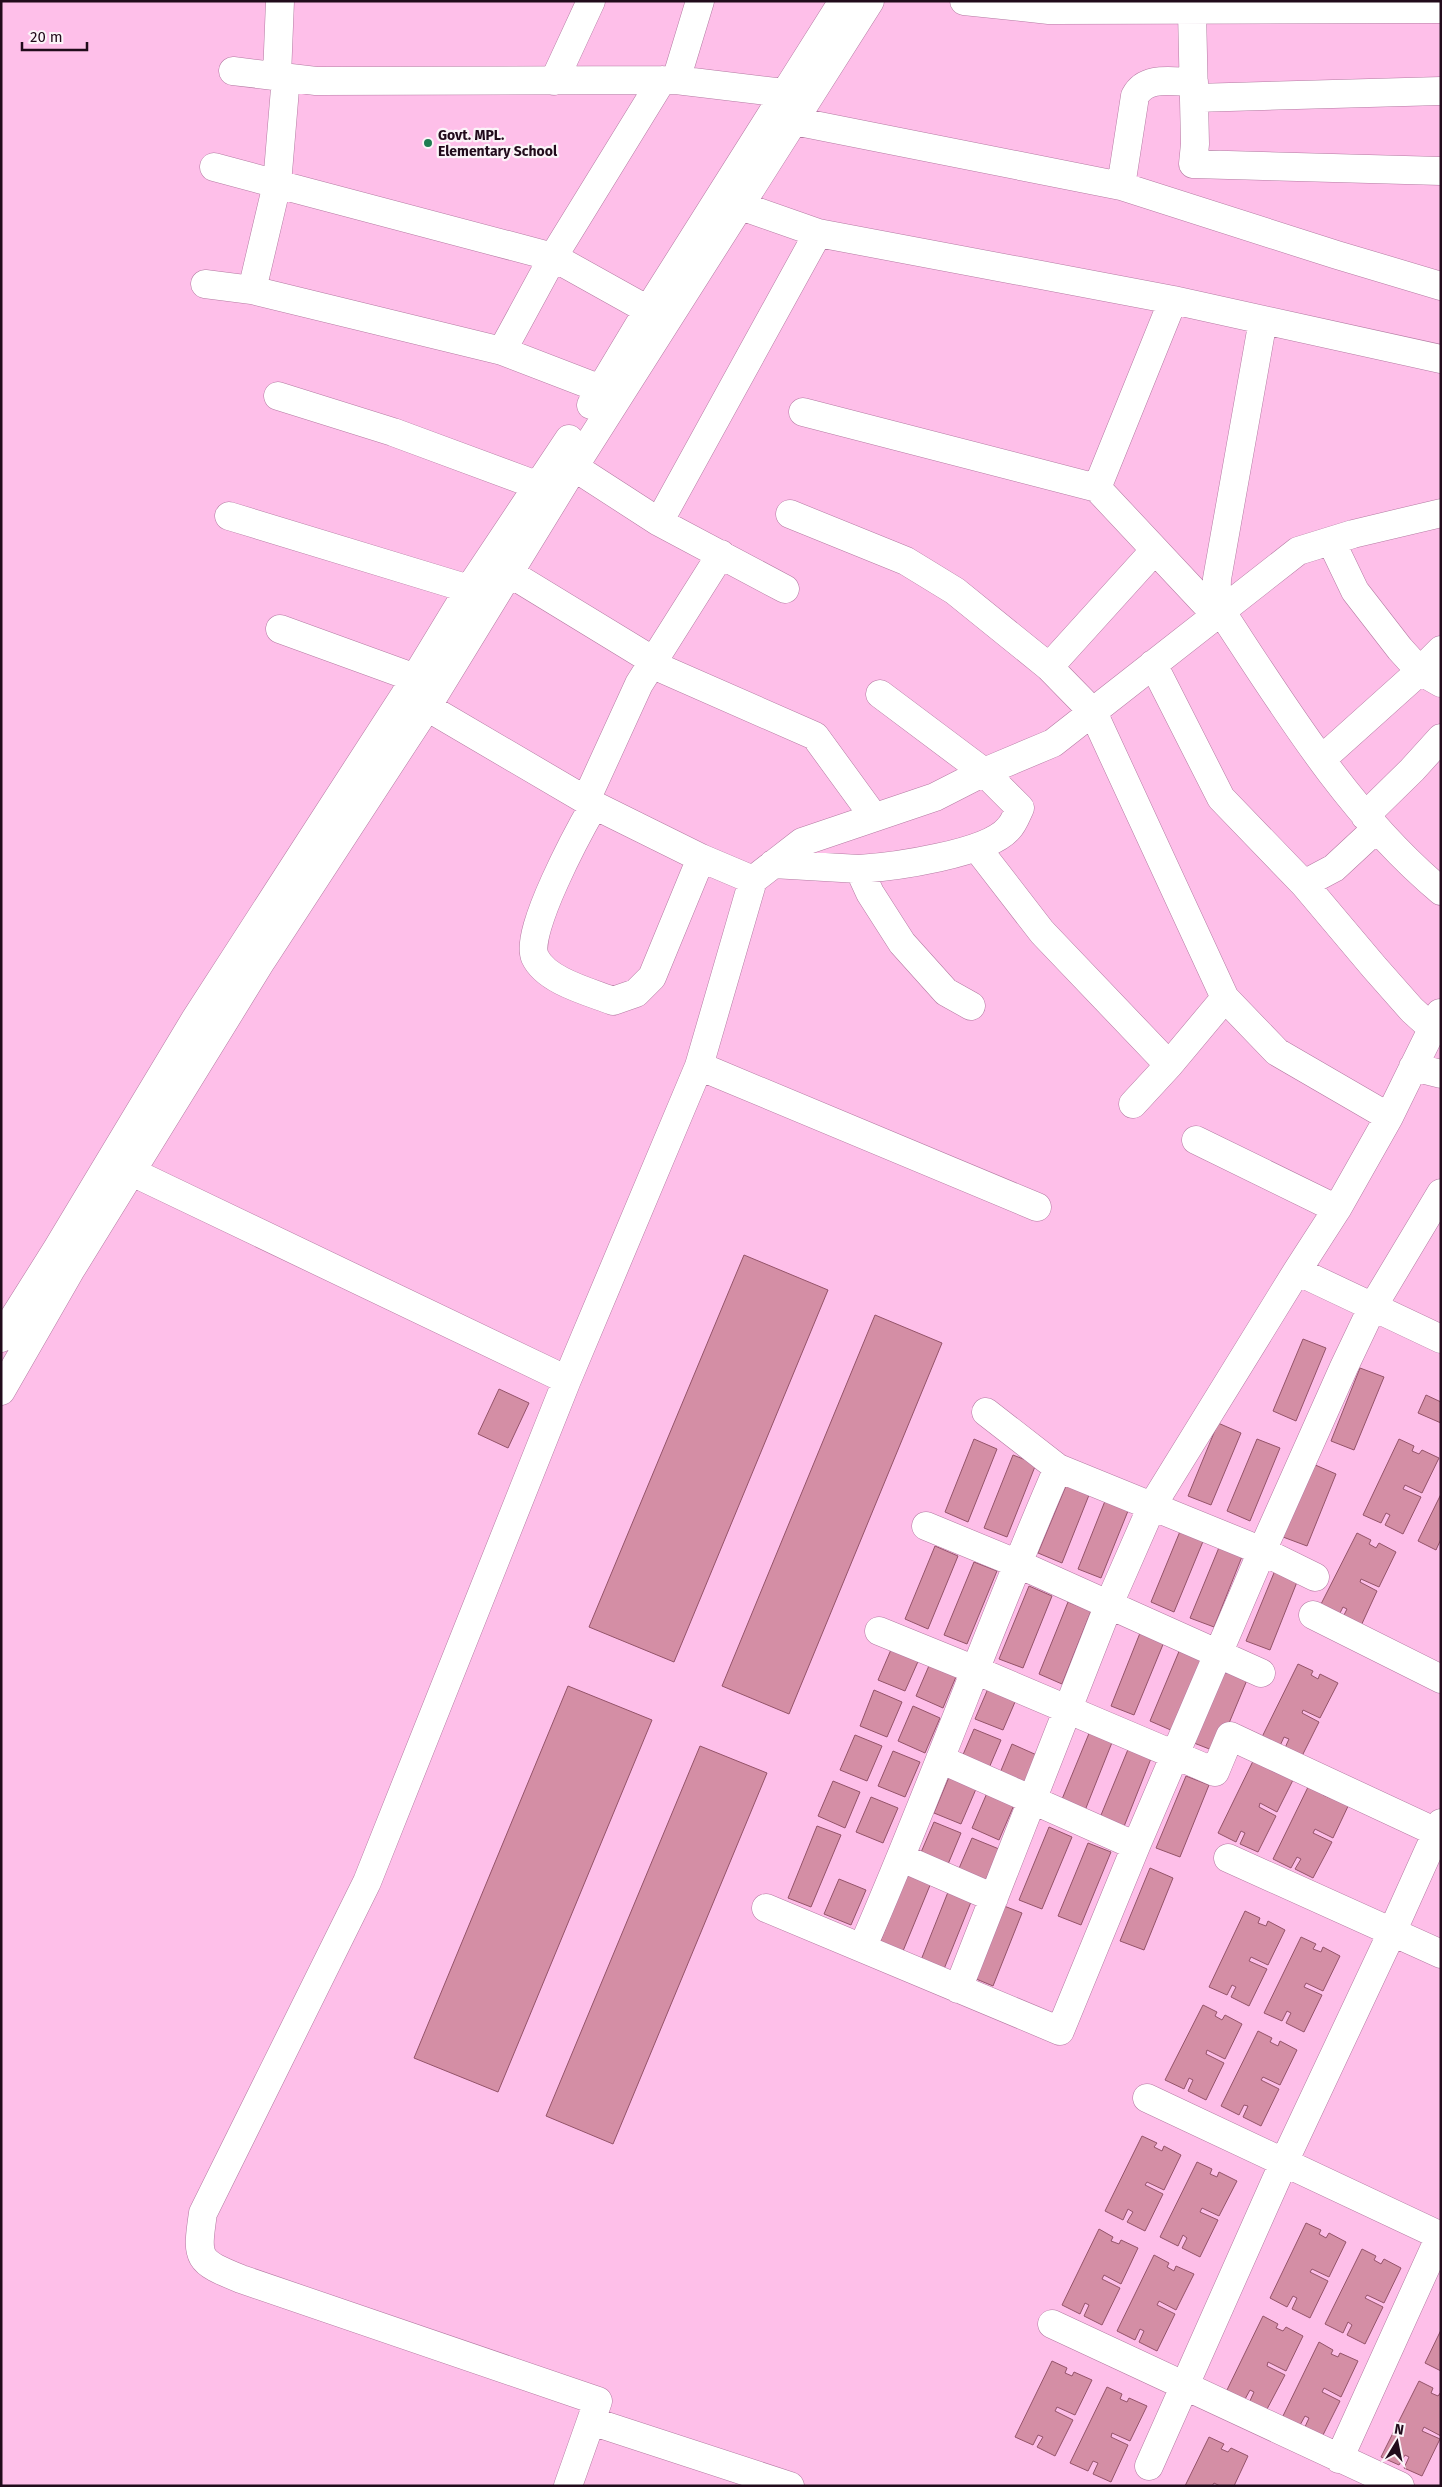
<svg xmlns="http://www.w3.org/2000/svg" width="1442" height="2487" font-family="'Fira Sans',sans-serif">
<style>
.building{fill:#d48ea5;stroke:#945369}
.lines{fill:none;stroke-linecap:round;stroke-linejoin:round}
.minor-casing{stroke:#b47aa2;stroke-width:29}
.minor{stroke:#fff;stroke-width:28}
.poi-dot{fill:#1f7c52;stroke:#fbf4f8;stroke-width:2}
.labels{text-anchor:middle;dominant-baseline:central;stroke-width:4.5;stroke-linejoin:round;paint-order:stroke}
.poi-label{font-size:14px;font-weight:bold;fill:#210b1b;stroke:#fbf4f8;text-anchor:start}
</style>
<rect width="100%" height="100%" fill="#febfe9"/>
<path class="building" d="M 744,1255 L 828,1290 L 674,1662 L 589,1627 Z
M 875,1315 L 942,1343 L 789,1714 L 722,1686 Z
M 1303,1339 L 1326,1348 L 1296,1421 L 1273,1411 Z
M 1360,1368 L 1384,1377 L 1354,1450 L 1331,1441 Z
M 499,1389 L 529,1403 L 508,1448 L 478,1434 Z
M 1426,1395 L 1441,1402 L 1441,1423 L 1418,1413 Z
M 1218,1423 L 1241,1433 L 1211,1505 L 1188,1496 Z
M 974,1439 L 997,1449 L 968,1522 L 945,1512 Z
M 1257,1439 L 1280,1448 L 1250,1521 L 1227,1511 Z
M 1399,1439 L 1414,1446 L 1412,1451 L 1419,1454 L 1422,1450 L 1439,1458 L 1422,1493 L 1405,1485 L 1403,1489 L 1421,1497 L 1403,1534 L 1385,1525 L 1390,1515 L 1386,1513 L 1381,1523 L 1363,1515 Z
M 1013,1455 L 1036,1464 L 1007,1537 L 984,1528 Z
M 1313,1464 L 1336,1474 L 1307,1546 L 1283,1537 Z
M 1068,1481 L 1091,1490 L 1062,1563 L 1038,1553 Z
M 1441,1494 L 1441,1539 L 1436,1550 L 1418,1541 Z
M 1107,1496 L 1130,1506 L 1101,1578 L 1078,1569 Z
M 1181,1529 L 1204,1539 L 1174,1612 L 1151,1602 Z
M 1357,1533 L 1371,1540 L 1369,1544 L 1376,1548 L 1379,1543 L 1396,1552 L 1379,1587 L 1361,1579 L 1360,1582 L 1377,1591 L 1360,1628 L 1342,1619 L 1347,1609 L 1343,1607 L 1338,1617 L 1319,1608 Z
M 1220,1545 L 1243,1554 L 1214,1627 L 1190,1618 Z
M 935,1546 L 958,1556 L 928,1629 L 905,1619 Z
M 974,1562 L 997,1571 L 967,1644 L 944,1635 Z
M 1276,1568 L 1299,1577 L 1270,1650 L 1246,1641 Z
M 1029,1586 L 1052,1596 L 1023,1668 L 999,1659 Z
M 1068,1602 L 1091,1611 L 1062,1684 L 1039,1674 Z
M 1140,1633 L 1164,1642 L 1134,1715 L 1111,1706 Z
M 893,1645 L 920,1657 L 905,1691 L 878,1680 Z
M 1180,1649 L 1203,1658 L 1173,1731 L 1150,1721 Z
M 931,1661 L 958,1672 L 943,1708 L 916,1696 Z
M 1298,1664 L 1313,1671 L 1311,1675 L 1318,1679 L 1320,1674 L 1338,1683 L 1320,1718 L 1303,1710 L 1302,1713 L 1319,1722 L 1301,1758 L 1284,1750 L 1289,1739 L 1284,1737 L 1279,1748 L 1261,1739 Z
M 1223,1670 L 1247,1680 L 1217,1752 L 1194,1743 Z
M 990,1684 L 1018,1695 L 1003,1730 L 975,1719 Z
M 568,1686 L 652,1720 L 498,2092 L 414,2058 Z
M 874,1690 L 902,1702 L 887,1737 L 860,1726 Z
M 913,1706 L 940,1718 L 925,1753 L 898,1741 Z
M 974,1729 L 1001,1740 L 986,1775 L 959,1764 Z
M 1090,1731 L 1113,1740 L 1084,1813 L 1060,1804 Z
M 855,1735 L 882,1746 L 867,1781 L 840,1770 Z
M 1012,1744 L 1039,1756 L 1024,1791 L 997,1780 Z
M 700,1746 L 767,1773 L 613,2144 L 546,2116 Z
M 1129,1747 L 1152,1756 L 1123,1829 L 1099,1820 Z
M 893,1751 L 920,1762 L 905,1797 L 878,1786 Z
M 1255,1757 L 1270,1765 L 1268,1769 L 1275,1772 L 1277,1768 L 1295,1776 L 1277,1812 L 1260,1803 L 1259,1807 L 1276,1816 L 1258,1852 L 1240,1844 L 1245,1833 L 1241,1831 L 1236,1842 L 1218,1833 Z
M 1186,1776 L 1209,1785 L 1180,1857 L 1156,1848 Z
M 949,1777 L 976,1789 L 961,1824 L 934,1813 Z
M 833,1781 L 860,1792 L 845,1828 L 818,1816 Z
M 1310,1783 L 1325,1791 L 1323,1795 L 1330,1798 L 1332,1794 L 1350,1802 L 1333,1838 L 1315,1829 L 1313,1833 L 1332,1842 L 1313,1878 L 1295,1869 L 1301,1859 L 1297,1857 L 1291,1868 L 1273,1859 Z
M 987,1793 L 1014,1805 L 999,1840 L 972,1828 Z
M 871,1797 L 898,1808 L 883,1843 L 856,1832 Z
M 934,1822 L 961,1833 L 946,1869 L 919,1857 Z
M 817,1826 L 841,1835 L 811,1907 L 788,1898 Z
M 1049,1827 L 1072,1837 L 1042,1909 L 1019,1900 Z
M 972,1838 L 999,1849 L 984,1884 L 957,1873 Z
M 1088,1843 L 1111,1852 L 1081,1925 L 1058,1916 Z
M 1150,1868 L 1173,1878 L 1144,1950 L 1120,1941 Z
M 910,1869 L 933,1878 L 903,1951 L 880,1942 Z
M 839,1879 L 866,1890 L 851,1925 L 824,1914 Z
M 950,1887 L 973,1897 L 944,1969 L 921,1960 Z
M 999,1904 L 1022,1913 L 993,1986 L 969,1976 Z
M 1245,1911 L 1260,1918 L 1258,1923 L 1266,1926 L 1268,1921 L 1285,1930 L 1268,1965 L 1251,1957 L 1249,1961 L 1267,1969 L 1249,2006 L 1231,1997 L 1236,1987 L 1232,1985 L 1227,1995 L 1209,1987 Z
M 1301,1937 L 1316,1944 L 1313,1949 L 1321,1952 L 1323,1947 L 1340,1956 L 1323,1991 L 1306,1983 L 1304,1987 L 1322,1995 L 1304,2032 L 1286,2023 L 1291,2013 L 1287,2011 L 1282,2021 L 1264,2013 Z
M 1203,2005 L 1217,2012 L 1215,2016 L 1222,2020 L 1225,2015 L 1242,2024 L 1225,2059 L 1207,2050 L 1206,2054 L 1224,2063 L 1206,2100 L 1188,2091 L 1193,2080 L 1189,2078 L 1184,2089 L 1165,2080 Z
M 1258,2031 L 1272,2038 L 1270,2042 L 1278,2046 L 1280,2041 L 1297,2050 L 1280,2085 L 1263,2077 L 1261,2080 L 1279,2089 L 1261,2126 L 1243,2117 L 1248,2106 L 1244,2105 L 1239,2115 L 1221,2106 Z
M 1142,2136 L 1157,2143 L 1154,2147 L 1162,2151 L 1164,2146 L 1181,2155 L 1164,2190 L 1147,2182 L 1145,2185 L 1163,2194 L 1145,2231 L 1127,2222 L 1133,2212 L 1128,2209 L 1123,2220 L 1105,2211 Z
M 1197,2162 L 1212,2169 L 1210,2174 L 1217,2177 L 1219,2172 L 1237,2181 L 1219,2216 L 1202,2208 L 1200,2212 L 1218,2220 L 1200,2257 L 1182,2248 L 1187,2238 L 1183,2235 L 1178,2246 L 1160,2237 Z
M 1306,2223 L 1321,2230 L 1319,2234 L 1326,2238 L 1329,2233 L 1346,2242 L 1329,2277 L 1312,2269 L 1310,2272 L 1328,2281 L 1310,2318 L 1292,2309 L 1297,2298 L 1293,2296 L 1287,2307 L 1270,2298 Z
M 1099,2229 L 1113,2237 L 1111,2241 L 1119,2244 L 1121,2240 L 1138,2248 L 1121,2284 L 1104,2275 L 1102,2279 L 1120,2288 L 1102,2325 L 1084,2316 L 1089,2305 L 1085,2303 L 1080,2314 L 1062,2305 Z
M 1362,2249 L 1376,2256 L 1374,2260 L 1381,2264 L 1384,2259 L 1401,2268 L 1384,2303 L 1367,2295 L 1365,2298 L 1383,2307 L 1365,2344 L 1347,2335 L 1352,2325 L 1348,2322 L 1343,2333 L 1325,2324 Z
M 1154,2255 L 1169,2263 L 1167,2267 L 1174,2271 L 1176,2266 L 1194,2274 L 1176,2310 L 1159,2301 L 1157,2305 L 1175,2314 L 1157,2351 L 1139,2342 L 1144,2331 L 1140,2329 L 1135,2340 L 1117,2331 Z
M 1263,2316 L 1278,2324 L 1276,2328 L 1283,2331 L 1286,2327 L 1303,2336 L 1286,2371 L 1268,2362 L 1267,2366 L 1285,2375 L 1266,2411 L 1249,2403 L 1254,2392 L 1250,2390 L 1244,2401 L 1226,2392 Z
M 1441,2330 L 1441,2371 L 1425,2363 Z
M 1319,2342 L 1333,2350 L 1331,2354 L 1338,2357 L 1340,2353 L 1358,2361 L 1341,2397 L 1324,2388 L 1322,2392 L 1340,2401 L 1322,2437 L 1304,2429 L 1309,2418 L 1305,2416 L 1299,2427 L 1282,2418 Z
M 1052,2361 L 1067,2368 L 1065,2373 L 1072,2376 L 1074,2372 L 1092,2380 L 1075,2415 L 1057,2407 L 1055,2411 L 1073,2420 L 1055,2456 L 1037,2447 L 1043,2437 L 1038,2435 L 1033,2445 L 1015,2437 Z
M 1419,2381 L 1433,2388 L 1431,2393 L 1438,2396 L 1441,2392 L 1441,2436 L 1424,2427 L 1422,2431 L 1440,2439 L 1422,2476 L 1404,2468 L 1409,2457 L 1405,2455 L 1399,2465 L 1381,2457 Z
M 1107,2387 L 1122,2394 L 1120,2399 L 1127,2402 L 1129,2398 L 1147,2406 L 1130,2441 L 1112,2433 L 1111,2437 L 1128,2445 L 1111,2482 L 1093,2474 L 1098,2463 L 1093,2461 L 1088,2471 L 1070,2463 Z
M 1209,2437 L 1224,2444 L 1221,2449 L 1228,2452 L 1231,2448 L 1248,2456 L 1234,2486 L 1220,2486 L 1214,2483 L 1212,2486 L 1185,2486 Z"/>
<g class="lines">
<defs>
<path id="minor" d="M 700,1 L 676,80 L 784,93
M 964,1 L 1049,10 L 1441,9
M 1192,11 L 1195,144 L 1193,164 L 1441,171
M 233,71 L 316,81 L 676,80
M 277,76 L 280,1
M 286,77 L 277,184 L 553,257 L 662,80
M 554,81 L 591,1
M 1195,98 L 1441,91
M 794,121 L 1121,186 L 1337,255 L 1441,286
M 214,167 L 277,184 L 252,290 L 502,351 L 553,257 L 648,310
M 1121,186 L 1135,96 C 1146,75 1173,82 1194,82
M 741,206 L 818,233 L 1173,300 L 1441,359
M 205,284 L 252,290
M 1173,300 L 1097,488 L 1216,615
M 502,351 L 601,389
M 278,396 L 393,432 L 539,486
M 591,405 L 648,310 L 843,1
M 803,412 L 1097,488
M 574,467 L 659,522 L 785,589
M 790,514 L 906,561 L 955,591 L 1049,667
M 229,516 L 469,589
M 659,522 L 818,233
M 1154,551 L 1049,667 L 1093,712 L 1225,998 L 1169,1065
M 493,563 L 652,660 L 651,664 L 815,736 L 874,817
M 1221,611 C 1286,710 1350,815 1441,891
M 1216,615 L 1217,579 L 1263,320
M 280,629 L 415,678
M 1441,650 L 1420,671 L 1441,683
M 1153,664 L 1221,798 L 1304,884 L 1374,967 L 1412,1010 L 1433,1029
M 427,707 L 594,805 C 579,831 524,932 535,957 C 546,981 590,992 613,1001 L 636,993 L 652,977 L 701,858 L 594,805
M 1322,759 L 1420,671 L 1400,649 L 1355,591 L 1331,541
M 586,800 L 639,684 L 721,554
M 1365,816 L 1412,770 L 1441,738
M 977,848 L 1042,932 L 1169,1065 L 1133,1104
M 701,858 L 753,880 L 802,842 L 935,797 L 984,772 L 1053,743 L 1298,551 L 1353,534 L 1441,513
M 773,864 L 859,869 L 870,893 L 902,943 L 946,992 L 971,1006
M 859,869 C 892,867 988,854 1009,828 C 1014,823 1017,814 1020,808 L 984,772 L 880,694
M 1304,884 L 1334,868 L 1376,829
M 1225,998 L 1277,1052 L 1389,1117 L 1440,1013
M 699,1066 L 1037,1207
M 1413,1067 L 1441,1074
M 1389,1117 L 1337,1209 L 1297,1271 L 1441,1339
M 1196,1140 L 1337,1209
M 132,1172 L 567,1380
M 1,1338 L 57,1249 L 196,1018 L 404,696 L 469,589 L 569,439
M 1,1391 L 70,1271 L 262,960 L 427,707 L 574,467 L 870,1
M 986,1412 L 1058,1468 L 1262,1551 L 1315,1577
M 926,1526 L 1016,1563 L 1261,1673
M 1313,1615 L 1441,1679
M 879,1631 L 975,1670 L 1215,1772 L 1230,1736 L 1436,1832
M 940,1759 L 1136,1846
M 902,1858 L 994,1898
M 1228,1858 L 1441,1954
M 766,1908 L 1060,2031 L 1136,1846 L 1262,1551 L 1344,1367 L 1372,1308 L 1441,1193
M 863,1946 C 932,1789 989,1626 1058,1468
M 958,1989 L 1109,1604 L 1152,1506 L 1297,1271
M 1147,2098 L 1441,2236
M 1052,2324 L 1400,2486
M 591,2421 L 790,2486
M 1339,2459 L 1440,2236
M 1149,2466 L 1284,2162 L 1393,1930 L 1441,1823
M 568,2486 L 598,2401 L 241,2279 C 197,2261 196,2260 203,2213 L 367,1882 L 567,1380 L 699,1066 L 753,880"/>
</defs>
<use href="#minor" class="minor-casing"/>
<use href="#minor" class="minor"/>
</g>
<circle class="poi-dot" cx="428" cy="143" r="5"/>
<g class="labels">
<g class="poi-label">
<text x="438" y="135">Govt. MPL.<tspan x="438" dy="16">Elementary School</tspan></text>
</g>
</g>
<rect width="1442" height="2487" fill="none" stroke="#210b1b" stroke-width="5"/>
<g transform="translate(1397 2442) rotate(10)" stroke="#fbf4f8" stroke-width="4" paint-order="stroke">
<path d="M0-4L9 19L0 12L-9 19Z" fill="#210b1b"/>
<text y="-8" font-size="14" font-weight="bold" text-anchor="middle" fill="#210b1b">N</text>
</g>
<path d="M22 42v8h65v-8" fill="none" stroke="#210b1b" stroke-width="2.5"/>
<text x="30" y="42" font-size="15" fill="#210b1b" stroke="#fbf4f8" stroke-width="4" paint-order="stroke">20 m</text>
</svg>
